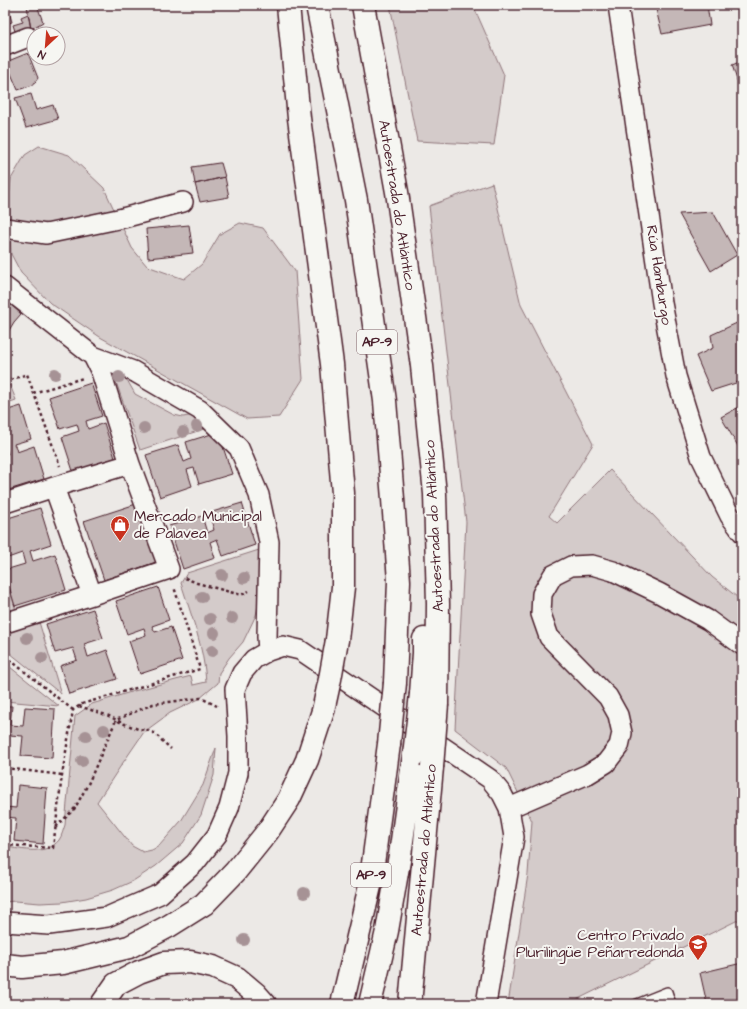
<svg xmlns="http://www.w3.org/2000/svg" width="747" height="1009" font-family="'Architects Daughter',sans-serif">
<style>
.green{fill:#d4cbca;stroke:#8f757a}
.building{fill:#c4b7b7;stroke:#4a1f2b}
.lines{fill:none;stroke-linecap:round;stroke-linejoin:round}
.lane-casing{stroke:#4a1f2b;stroke-width:12}
.street-casing{stroke:#4a1f2b;stroke-width:22}
.highway-casing{stroke:#4a1f2b;stroke-width:25}
.path{stroke:#4a1f2b;stroke-width:2.5;stroke-dasharray:3 3;stroke-linecap:butt}
.lane{stroke:#f6f6f2;stroke-width:9}
.street{stroke:#f6f6f2;stroke-width:19}
.highway{stroke:#f6f6f2;stroke-width:22}
.highway-bridge-casing{stroke:#4a1f2b;stroke-width:25;stroke-linecap:butt}
.highway-bridge{stroke:#f6f6f2;stroke-width:22}
.tree{fill:#a69295}
.labels{text-anchor:middle;dominant-baseline:central;stroke-width:4;stroke-linejoin:round;paint-order:stroke}
.shield{fill:#f6f6f2;stroke:#7e6067;stroke-width:1}
.shield-label{font-size:14px;font-weight:bold;fill:#4a1f2b}
.street-label{font-size:15px;fill:#4a1f2b;stroke:#f6f6f2}
.poi-label{font-size:15px;fill:#4a1f2b;stroke:#f6f6f2;text-anchor:start}
</style>
<rect width="100%" height="100%" fill="#ece9e6"/>
<filter id="ink" filterUnits="userSpaceOnUse"><feTurbulence type="fractalNoise" baseFrequency=".025" numOctaves="2"/><feDisplacementMap in="SourceGraphic" scale="8" xChannelSelector="R" yChannelSelector="G"/><feConvolveMatrix kernelMatrix="1 2 1 2 8 2 1 2 1" color-interpolation-filters="sRGB"/></filter>
<g filter="url(#ink)">
<path class="green" d="M 390,5 L 473,5 L 504,75 L 494,145 L 417,141 Z
M 39,146 L 69,155 L 104,188 L 132,248 L 147,266 L 184,279 L 202,264 L 220,234 L 240,223 L 263,228 L 295,271 L 303,379 L 279,417 L 247,419 L 100,337 L 50,303 L 21,273 L 11,254 L 9,198 L 11,179 L 25,155 Z
M 492,183 L 521,305 L 593,444 L 549,516 L 557,523 L 610,470 L 712,577 L 742,601 L 742,918 L 568,1004 L 508,1004 L 528,874 L 532,821 L 506,768 L 455,729 L 466,522 L 429,206 Z
M 111,368 L 122,371 L 135,394 L 174,415 L 183,417 L 194,415 L 207,428 L 140,450 Z
M 10,385 L 16,400 L 5,404 L 5,387 Z
M 259,550 L 261,560 L 261,591 L 256,615 L 243,642 L 229,658 L 219,673 L 218,683 L 199,699 L 170,713 L 144,732 L 120,767 L 97,802 L 132,846 L 143,852 L 152,850 L 159,846 L 181,821 L 203,785 L 216,748 L 214,775 L 201,815 L 183,843 L 156,866 L 133,881 L 113,890 L 86,898 L 62,902 L 40,903 L 15,901 L 5,902 L 5,847 C 23,849 46,856 59,840 C 62,836 63,830 65,825 L 75,716 L 92,704 L 134,691 L 191,676 L 193,685 L 206,682 C 204,647 191,615 181,583 L 187,573 Z
M 5,576 L 16,610 L 5,613 Z
M 39,622 L 61,694 L 10,653 L 5,645 L 5,634 Z
M 5,664 L 10,667 L 59,706 L 5,701 Z"/>
<path class="building" d="M 5,5 L 7,5 L 12,22 L 5,24 Z
M 28,5 L 37,5 L 43,22 L 31,29 L 27,6 Z
M 655,5 L 707,5 L 710,25 L 662,34 Z
M 28,14 L 31,29 L 16,34 L 13,25 L 23,22 L 21,17 Z
M 28,53 L 38,78 L 33,85 L 18,90 L 6,62 Z
M 742,61 L 742,95 L 732,65 Z
M 31,94 L 36,110 L 53,105 L 58,119 L 26,128 L 15,98 Z
M 219,163 L 221,163 L 225,177 L 195,184 L 192,167 Z
M 225,177 L 229,197 L 200,202 L 195,184 Z
M 713,212 L 737,255 L 711,271 L 679,214 Z
M 189,225 L 193,253 L 148,258 L 146,229 Z
M 5,299 L 21,314 L 14,322 L 5,337 Z
M 739,322 L 742,328 L 742,381 L 711,391 L 696,356 L 713,348 L 711,335 Z
M 91,383 L 102,416 L 86,421 L 88,429 L 104,423 L 115,458 L 73,471 L 62,437 L 79,431 L 77,424 L 60,429 L 49,397 Z
M 21,406 L 31,439 L 14,444 L 16,448 L 17,452 L 34,446 L 44,479 L 5,491 L 5,455 L 8,454 L 6,447 L 5,447 L 5,411 Z
M 739,407 L 742,413 L 742,453 L 721,417 Z
M 218,432 L 232,474 L 199,484 L 194,468 L 190,469 L 187,470 L 192,486 L 160,497 L 146,455 L 178,445 L 184,462 L 191,459 L 186,442 Z
M 242,503 L 255,545 L 223,556 L 217,539 L 210,542 L 215,558 L 183,569 L 169,526 L 202,516 L 207,533 L 214,530 L 209,513 Z
M 136,504 L 156,562 L 104,580 L 84,521 Z
M 40,508 L 51,544 L 30,551 L 33,561 L 55,554 L 66,590 L 15,606 L 5,573 L 5,570 L 25,564 L 22,553 L 5,559 L 5,519 Z
M 158,587 L 169,620 L 152,626 L 155,632 L 171,627 L 182,660 L 140,674 L 129,641 L 146,635 L 144,628 L 127,634 L 116,601 Z
M 93,609 L 103,638 L 84,644 L 86,650 L 88,657 L 107,650 L 117,679 L 69,694 L 60,666 L 77,660 L 73,648 L 55,653 L 46,624 Z
M 5,706 L 12,706 L 10,725 L 23,726 L 25,707 L 55,709 L 52,758 L 21,756 L 23,736 L 9,735 L 8,754 L 5,754 Z
M 18,785 L 47,788 L 43,844 L 14,841 L 16,818 L 5,817 L 5,807 L 16,808 Z
M 742,963 L 742,1004 L 707,1004 L 700,973 Z"/>
<g class="lines">
<defs>
<path id="lane" d="M 637,1004 L 667,992 L 671,1004"/>
<path id="street" d="M 618,5 L 662,303 L 676,376 L 701,457 L 730,516 L 742,532
M 5,46 L 28,37
M 5,228 L 46,234 L 123,218 L 183,202
M 5,287 L 93,356 L 133,371 L 200,410 L 239,448 L 259,495 L 269,542 L 267,637 L 268,651
M 5,503 L 54,487 L 130,464 L 101,372 L 93,356
M 92,595 L 169,569 L 130,464
M 5,623 L 92,595 L 54,487
M 509,808 L 588,774 L 606,763 L 619,746 L 622,733 L 618,715 L 608,697 L 549,637 L 541,614 L 542,594 L 553,575 L 571,566 L 592,565 L 613,571 L 659,593 L 708,620 L 742,645
M 5,922 L 49,925 L 107,917 L 160,894 L 195,863 L 217,835 L 229,808 L 238,773 L 238,736 L 235,689 L 242,673 L 254,659 L 268,651 L 283,646 L 300,650 L 490,779 L 502,794 L 509,808 L 514,837 L 486,1004"/>
<path id="highway" d="M 288,5 L 299,118 L 332,364 L 343,493 L 343,587 L 337,640
M 317,5 L 356,200 L 385,401 L 393,499 L 399,581 L 395,683
M 363,5 L 397,192 L 422,366 L 435,494 L 438,604 L 437,704
M 421,694 L 424,653 L 424,639
M 5,965 L 22,967 L 63,963 L 129,947 L 169,926 L 204,904 L 235,872 L 268,831 L 289,799 L 307,760 L 323,711
M 102,1004 L 116,984 L 139,972 L 164,963 L 190,962 L 213,967 L 237,978 L 256,994 L 265,1004
M 342,1004 L 370,886 L 389,744
M 370,1004 L 387,931 L 400,855 L 414,755
M 410,1004 L 432,767"/>
</defs>
<use href="#lane" class="lane-casing"/>
<use href="#street" class="street-casing"/>
<use href="#highway" class="highway-casing"/>
<path class="path" d="M 5,382 L 27,374 L 60,466
M 33,393 L 83,378
M 185,578 L 197,583 L 241,595 L 249,591
M 5,656 L 73,710
M 79,706 L 109,716 L 122,723 L 138,729 L 147,730 L 154,733 L 171,749
M 5,768 L 62,775
M 56,827 L 75,808 L 88,784 L 116,720 L 153,704 L 201,698 L 217,706
M 5,845 L 53,848 L 62,775 L 73,710 L 82,704 L 200,669 L 174,587"/>
<use href="#lane" class="lane"/>
<use href="#street" class="street"/>
<use href="#highway" class="highway"/>
<defs>
<path id="highway-bridge" d="M 323,711 L 330,679 L 337,640
M 389,744 L 395,683
M 414,755 L 421,694
M 432,767 L 437,704"/>
</defs>
<use href="#highway-bridge" class="highway-bridge-casing"/>
<use href="#highway-bridge" class="highway-bridge"/>
</g>
<g class="tree">
<circle cx="55" cy="374" r="6"/>
<circle cx="119" cy="377" r="6"/>
<circle cx="197" cy="426" r="6"/>
<circle cx="144" cy="428" r="6"/>
<circle cx="183" cy="432" r="6"/>
<circle cx="222" cy="575" r="6"/>
<circle cx="244" cy="578" r="6"/>
<circle cx="202" cy="597" r="6"/>
<circle cx="232" cy="618" r="6"/>
<circle cx="210" cy="619" r="6"/>
<circle cx="214" cy="633" r="6"/>
<circle cx="27" cy="638" r="6"/>
<circle cx="212" cy="651" r="6"/>
<circle cx="42" cy="658" r="6"/>
<circle cx="104" cy="730" r="6"/>
<circle cx="86" cy="736" r="6"/>
<circle cx="82" cy="761" r="6"/>
<circle cx="304" cy="893" r="6"/>
<circle cx="244" cy="940" r="6"/>
</g>
</g>
<defs>
<symbol id="shop-pin" viewBox="-11 -11 22 30"><path d="M0 17L-7.5 6A9.5 9.5 0 1 1 7.5 6Z" fill="#c8321e" stroke="#f6f6f2"/><path d="M-5-2.5h2.3a2.7 3.5 0 0 1 5.4 0H5L5.5 6h-11ZM-1.5-2.5h3a1.5 2.3 0 0 0-3 0Z" fill="#fff"/></symbol>
<symbol id="school-pin" viewBox="-11 -11 22 30"><path d="M0 17L-7.5 6A9.5 9.5 0 1 1 7.5 6Z" fill="#c8321e" stroke="#f6f6f2"/><path d="M0-5L7-2L0 1L-7-2ZM-4 1L0 2.5L4 1V4Q0 6-4 4Z" fill="#fff"/></symbol>
</defs>
<g fill-rule="evenodd">
<use href="#shop-pin" x="109" y="514" width="22" height="30"/>
<use href="#school-pin" x="687" y="933" width="22" height="30"/>
</g>
<g class="labels">
<g class="shield">
<rect x="357" y="330" width="40" height="24" rx="3"/>
<rect x="351" y="863" width="40" height="24" rx="3"/>
</g>
<g class="shield-label">
<text x="377" y="342">AP-9</text>
<text x="371" y="875">AP-9</text>
</g>
<g class="street-label">
<text transform="translate(397 205) rotate(81)">Autoestrada do Atlántico</text>
<text transform="translate(659 275) rotate(81)">Rúa Hamburgo</text>
<text transform="translate(434 526) rotate(-93)">Autoestrada do Atlántico</text>
<text transform="translate(424 850) rotate(-85)">Autoestrada do Atlántico</text>
</g>
<g class="poi-label">
<text x="134" y="516">Mercado Municipal<tspan x="134" dy="17">de Palavea</tspan></text>
<text x="684" y="935" text-anchor="end">Centro Privado<tspan x="684" dy="17">Plurilingüe Peñarredonda</tspan></text>
</g>
</g>
<rect width="747" height="1009" fill="none" stroke="#f6f6f2" stroke-width="20"/>
<rect x="10" y="10" width="727" height="989" fill="none" stroke="#4a1f2b" stroke-width="1.5" filter="url(#ink)"/>
<g transform="translate(46 46) rotate(206)"><circle r="19" fill="#f6f6f2" stroke="#b1a0a2"/>
<path d="M0-3L7 15L0 10L-7 15Z" fill="#c8321e"/>
<text y="-6" font-size="11" font-weight="bold" text-anchor="middle" fill="#4a1f2b">N</text>
</g>
</svg>
